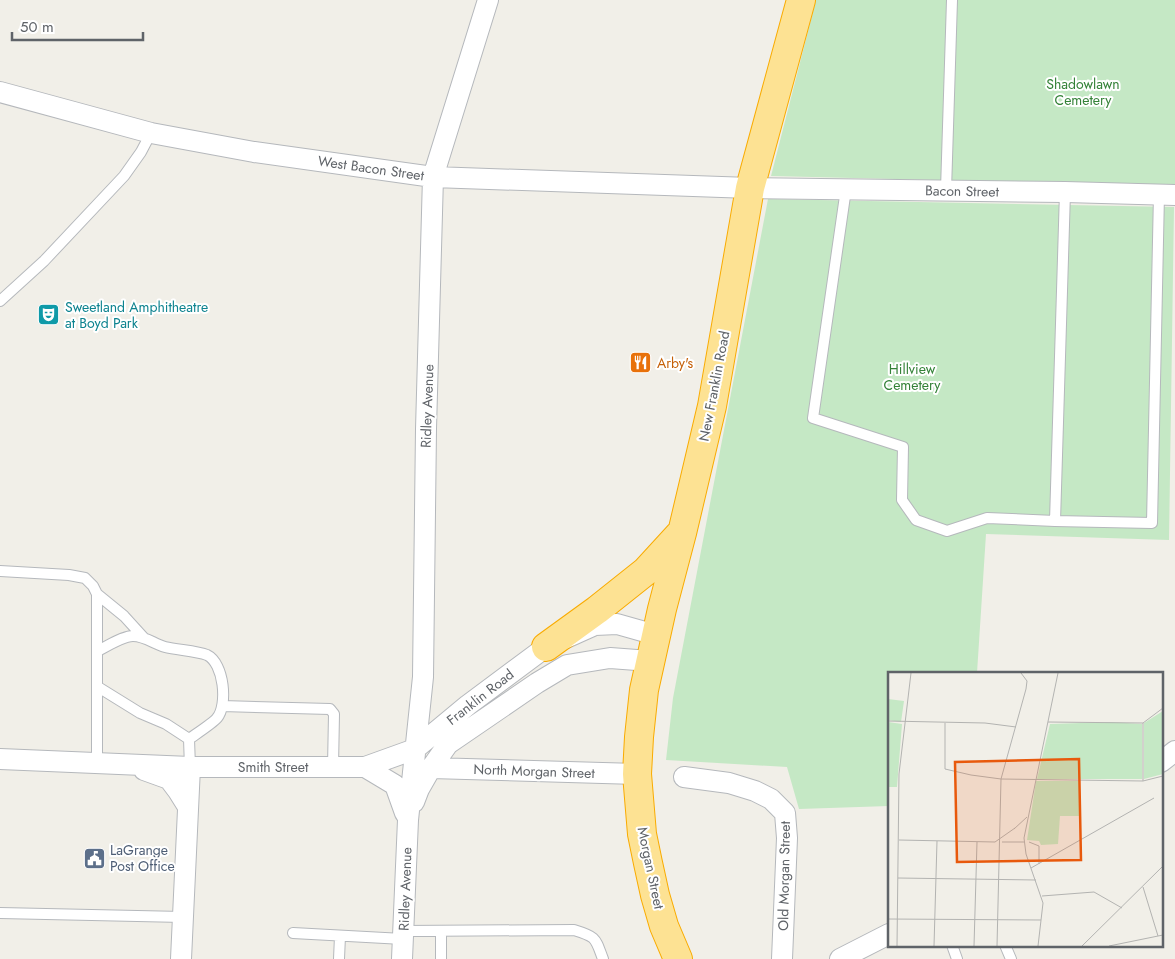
<svg xmlns="http://www.w3.org/2000/svg" width="1175" height="959" font-family="Jost,sans-serif">
<style>
.green{fill:#c5e8c5}
.lines{fill:none;stroke-linecap:round;stroke-linejoin:round}
.lane-casing{stroke:#b5b8bc;stroke-width:12}
.street-casing{stroke:#b5b8bc;stroke-width:22}
.highway-casing{stroke:#f9ab00;stroke-width:30}
.lane{stroke:#fff;stroke-width:10}
.street{stroke:#fff;stroke-width:20}
.highway{stroke:#fde293;stroke-width:28}
.labels{text-anchor:middle;dominant-baseline:central;stroke-width:4;stroke-linejoin:round;paint-order:stroke}
.park-label{font-size:14px;fill:#348238;stroke:#fff}
.street-label{font-size:14px;fill:#5f6368;stroke:#fff}
.culture-label{font-size:14px;fill:#0d838f;stroke:#fff;text-anchor:start}
.food-label{font-size:14px;fill:#c56008;stroke:#fff;text-anchor:start}
.service-label{font-size:14px;fill:#4e5e75;stroke:#fff;text-anchor:start}
.inset-road{fill:none;stroke:#b3b3b1;stroke-width:1}
.view{fill:#e8590c;fill-opacity:0.15;stroke:#e8590c;stroke-width:2.5}
.inset-edge{fill:none;stroke:#5f6368;stroke-width:2.5}
</style>
<rect width="100%" height="100%" fill="#f1efe8"/>
<path class="green" d="M 816,0 L 1175,0 L 1175,186 L 771,176 Z
M 768,199 L 1174,207 L 1169,540 L 986,534 L 977,673 L 889,673 L 889,806 L 799,809 L 787,767 L 666,760 L 673,698 Z"/>
<g class="lines">
<defs>
<path id="lane" d="M 846,189 L 813,418 L 903,447 L 902,500 L 916,520 L 947,531 L 987,518 L 1055,521 L 1065,192
M 946,190 L 952,0
M 0,301 L 44,261 L 124,176 L 141,152 L 151,133
M 1055,521 L 1152,523 L 1159,194
M 0,571 L 69,575 L 85,578 L 93,586 L 97,594 L 97,763
M 97,594 L 124,616 L 144,638
M 98,651 C 107,646 123,636 133,636 C 145,636 154,644 165,647 C 177,650 197,651 207,655 C 224,663 228,705 217,718 C 213,723 196,734 189,739 L 190,767
M 98,687 L 140,713 L 166,724 L 189,739
M 222,706 L 330,709 L 334,714 L 333,767
M 0,913 L 183,917
M 403,931 L 574,930 C 597,937 595,938 603,959
M 293,933 L 403,939
M 952,945 L 957,959
M 1005,945 L 1011,959
M 339,959 L 340,936
M 441,959 L 441,931"/>
<path id="street" d="M 0,92 L 151,133 L 254,152 L 433,177 L 750,188 L 1065,192 L 1175,195
M 0,759 L 190,767 L 365,767 L 415,749 L 468,705 L 546,647 L 595,625 L 617,624 L 656,635
M 1161,762 L 1175,751
M 365,767 L 395,785 L 405,813
M 431,768 L 637,774
M 144,770 L 169,779 L 178,791 L 188,807
M 684,777 L 729,783 L 755,791 L 771,799 L 785,813 L 787,838 L 782,959
M 414,802 L 419,789 L 431,768 L 448,744 L 537,683 L 567,665 L 610,658 L 650,661
M 181,959 L 190,767
M 402,959 L 408,820 L 423,677 L 426,429 L 433,177 L 488,0
M 840,959 L 889,934"/>
<path id="highway" d="M 546,647 L 597,610 L 646,571 L 679,535
M 678,959 L 664,926 L 655,895 L 648,863 L 642,834 L 637,774 L 639,737 L 644,690 L 662,609 L 682,533 L 712,406 L 750,188 L 801,0"/>
</defs>
<use href="#lane" class="lane-casing"/>
<use href="#street" class="street-casing"/>
<use href="#highway" class="highway-casing"/>
<use href="#lane" class="lane"/>
<use href="#street" class="street"/>
<use href="#highway" class="highway"/>
</g>
<defs>
<symbol id="theatre-square" viewBox="-11 -11 22 22"><rect x="-9" y="-9" width="18" height="18" rx="4" fill="#0f9aa8" stroke="#fff"/><path d="M-5-5.5Q0-4 5-5.5V0Q5 5 0 6Q-5 5-5 0ZM-3.3-2.5H-1v1.5H-3.3ZM1-2.5H3.3v1.5H1ZM-2.8 1Q0 5.5 2.8 1Z" fill="#fff"/></symbol>
<symbol id="restaurant-square" viewBox="-11 -11 22 22"><rect x="-9" y="-9" width="18" height="18" rx="4" fill="#e8710a" stroke="#fff"/><path d="M-5-6h1v4h1v-4h1v4h1v-4h1v5L-1.5 .5V6h-2V.5L-5-1ZM5-6V6H3V1.5H1.5Q1.5-4 5-6Z" fill="#fff"/></symbol>
<symbol id="civic-square" viewBox="-11 -11 22 22"><rect x="-9" y="-9" width="18" height="18" rx="4" fill="#5c6f8a" stroke="#fff"/><path d="M-.6-6.5H3V-4.5H.6V-3L4-1V1h2V6H-6V1h2V-1L-.6-3ZM-1.2 2.5V6h2.4V2.5Z" fill="#fff"/></symbol>
</defs>
<g fill-rule="evenodd">
<use href="#theatre-square" x="36" y="302" width="25" height="25"/>
<use href="#restaurant-square" x="628" y="350" width="25" height="25"/>
<use href="#civic-square" x="82" y="846" width="25" height="25"/>
</g>
<g class="labels">
<g class="park-label">
<text x="1083" y="84">Shadowlawn<tspan x="1083" dy="16">Cemetery</tspan></text>
<text x="912" y="369">Hillview<tspan x="912" dy="16">Cemetery</tspan></text>
</g>
<g class="street-label">
<text transform="translate(371 168) rotate(8)">West Bacon Street</text>
<text transform="translate(962 191) rotate(1)">Bacon Street</text>
<text transform="translate(714 386) rotate(-79)">New Franklin Road</text>
<text transform="translate(427 406) rotate(-88)">Ridley Avenue</text>
<text transform="translate(480 697) rotate(-38)">Franklin Road</text>
<text x="273" y="767">Smith Street</text>
<text transform="translate(534 771) rotate(2)">North Morgan Street</text>
<text transform="translate(651 868) rotate(78)">Morgan Street</text>
<text transform="translate(784 876) rotate(-89)">Old Morgan Street</text>
<text transform="translate(405 889) rotate(-88)">Ridley Avenue</text>
</g>
<g class="culture-label">
<text x="65" y="307">Sweetland Amphitheatre<tspan x="65" dy="16">at Boyd Park</tspan></text>
</g>
<g class="food-label">
<text x="657" y="363">Arby's</text>
</g>
<g class="service-label">
<text x="110" y="850">LaGrange<tspan x="110" dy="16">Post Office</tspan></text>
</g>
</g>
<g transform="translate(888 672)">
<rect width="275" height="275" fill="#f1efe8"/>
<path d="M 0,27 L 16,29 L 13,50 L 0,48 ZM 275,39 L 275,102 L 256,107 L 256,51 ZM 0,50 L 14,52 L 9,115 L 0,115 ZM 223,50 L 254,52 L 254,107 L 149,107 L 162,52 ZM 148,109 L 191,109 L 191,144 L 172,144 L 170,172 L 153,173 L 151,169 L 139,168 Z" fill="#c5e8c5"/>
<path class="inset-road" d="M 0,49 L 97,51 L 128,55M 160,50 L 255,51M 57,51 L 57,97 L 83,103 L 113,107 L 255,109 L 275,104M 255,51 L 275,36M 255,109 L 255,51M 126,157 L 139,145M 11,168 L 107,170 L 127,156M 114,170 L 136,170M 141,170 L 151,174 L 151,192M 143,196 L 266,126M 10,206 L 148,208M 255,215 L 270,264M 154,224 L 206,220 L 234,236M 0,247 L 153,248M 9,274 L 11,102 L 23,1M 46,274 L 49,169M 86,274 L 89,170M 109,274 L 113,107 L 138,17 L 139,9 L 133,1M 150,274 L 155,231 L 138,182 L 136,166 L 170,1M 194,274 L 275,194M 221,274 L 275,263"/>
<path class="view" d="M 191,87 L 193,188 L 69,190 L 67,90 Z"/>
<rect width="275" height="275" class="inset-edge"/>
</g>
<path d="M12 32v8h131v-8" fill="none" stroke="#5f6368" stroke-width="2.5"/>
<text x="20" y="32" font-size="15" fill="#5f6368" stroke="#ffffff" stroke-width="4" paint-order="stroke">50 m</text>
</svg>
